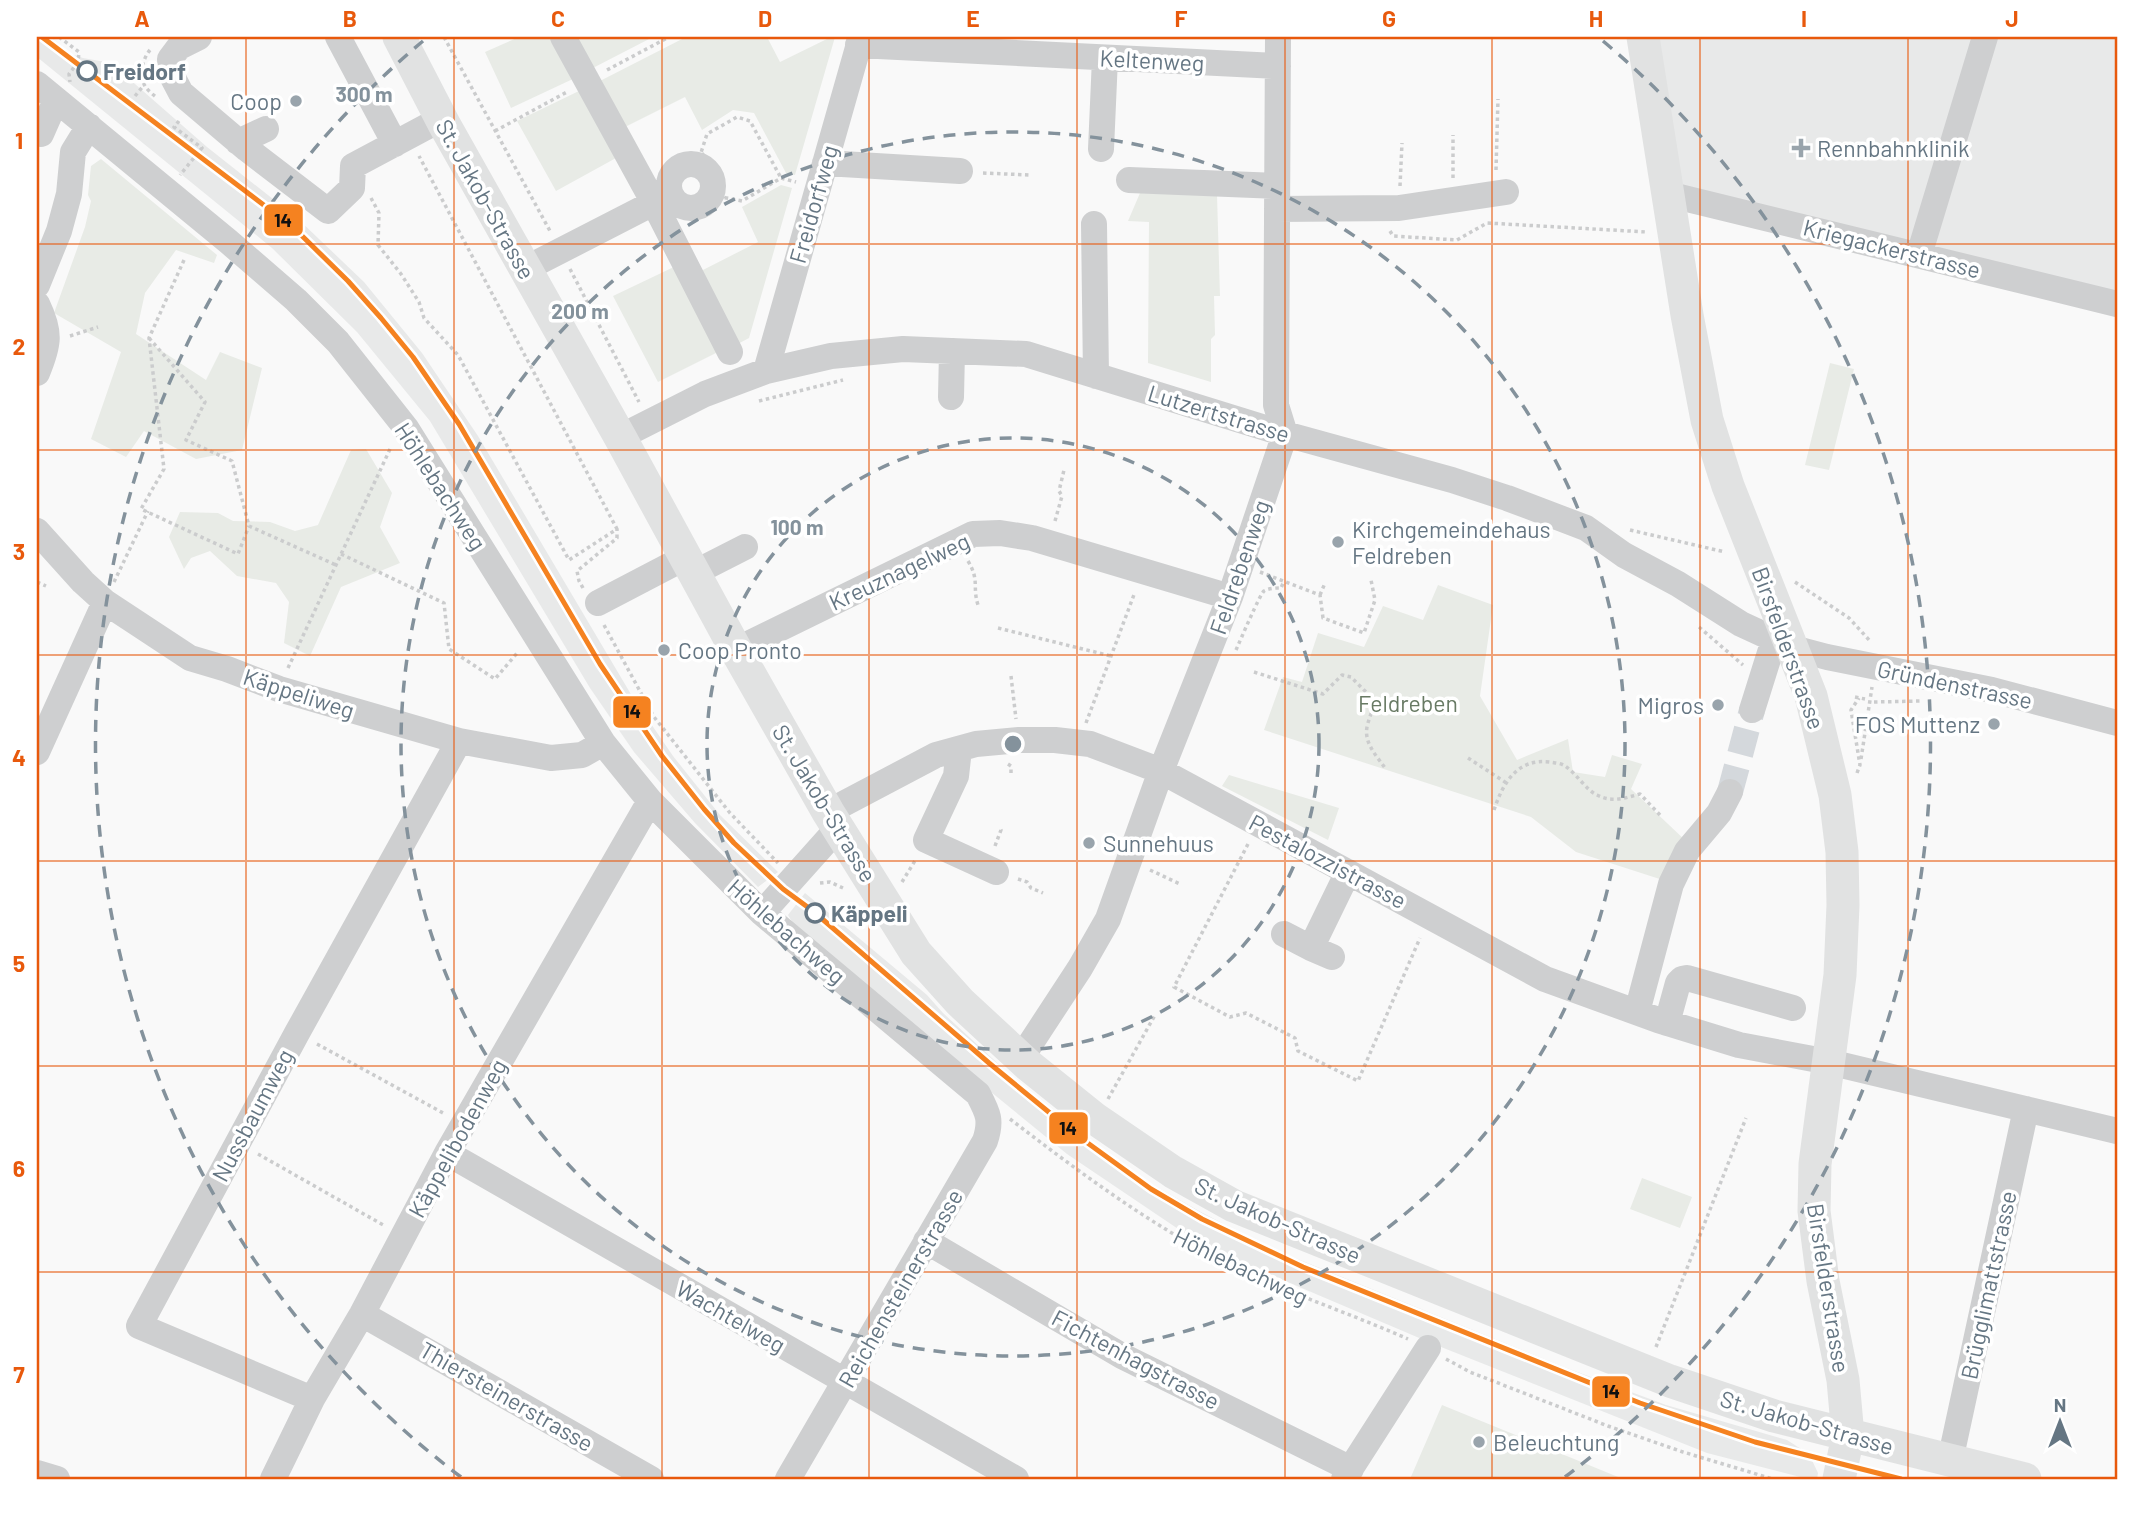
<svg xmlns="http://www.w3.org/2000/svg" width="2154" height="1516" font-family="Barlow,sans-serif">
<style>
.built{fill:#e8e9e9}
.green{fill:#e8ebe6}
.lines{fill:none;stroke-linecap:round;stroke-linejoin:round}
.minor-tunnel{stroke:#d4d8dc;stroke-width:26;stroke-dasharray:26 13;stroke-linecap:butt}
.path{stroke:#cbcccd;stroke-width:3.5;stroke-dasharray:3.5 3.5;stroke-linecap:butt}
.minor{stroke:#cecfd0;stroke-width:26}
.major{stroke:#e1e2e2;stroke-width:33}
.tram-1-casing{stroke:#fff;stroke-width:10}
.tram-1{stroke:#f58220;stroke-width:5}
.grid{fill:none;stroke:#e8590c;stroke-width:2;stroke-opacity:0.55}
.ring{fill:none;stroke:#84929c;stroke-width:3.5;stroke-dasharray:12 9}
.stop-dot{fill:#fff;stroke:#657683;stroke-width:3.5}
.poi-dot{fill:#99a4ac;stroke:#fff;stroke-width:2.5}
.labels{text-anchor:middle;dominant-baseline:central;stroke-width:7;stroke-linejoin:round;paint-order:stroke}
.street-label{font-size:23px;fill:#657683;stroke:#fff}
.stop-label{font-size:23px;font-weight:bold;fill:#657683;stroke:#fff;text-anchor:start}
.poi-label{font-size:23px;fill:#657683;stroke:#fff;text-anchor:start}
.park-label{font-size:23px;fill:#687a64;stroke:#fff}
.centre{fill:#84929c;stroke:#fff;stroke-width:3.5}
.ring-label{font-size:21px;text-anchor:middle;font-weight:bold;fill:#84929c;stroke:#fff;stroke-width:7;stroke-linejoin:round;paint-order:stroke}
.line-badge{stroke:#fff;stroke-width:2.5}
.pale-badge-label{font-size:19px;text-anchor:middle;font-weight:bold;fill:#111}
.neatline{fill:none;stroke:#e8590c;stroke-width:2.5}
.grid-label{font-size:23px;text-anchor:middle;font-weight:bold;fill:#e8590c}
</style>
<rect width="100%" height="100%" fill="#f9f9f9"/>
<path class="built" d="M 37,37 L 51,37 L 71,54 L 83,58 L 111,63 L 207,147 L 297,218 L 364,282 L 422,353 L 478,436 L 632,696 L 673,756 L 720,815 L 778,872 L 758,887 L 695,823 L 634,752 L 590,688 L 430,421 L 357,332 L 272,248 L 37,57 Z
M 1643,37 L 2117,37 L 2117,304 L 1667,194 Z
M 805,893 L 927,995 L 943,1013 L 1006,1071 L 1087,1137 L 1143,1179 L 1199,1211 L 1268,1247 L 1564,1367 L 1666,1405 L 1787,1440 L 1809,1454 L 1818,1473 L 1817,1479 L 1808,1479 L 1707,1453 L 1431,1343 L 1257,1269 L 1196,1241 L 1067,1154 L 905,1022 L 796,928 L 788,915 Z"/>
<path class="green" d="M 519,37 L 554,37 L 575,78 L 511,108 L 485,52 Z
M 571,37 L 653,37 L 589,70 Z
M 686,37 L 767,37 L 780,62 L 831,37 L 835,37 L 795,175 L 786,173 L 754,113 L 733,110 L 702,130 L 685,97 L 621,129 L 596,83 Z
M 581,90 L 616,158 L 556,191 L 517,121 Z
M 101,159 L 217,255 L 214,263 L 176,250 L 145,293 L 136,334 L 206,380 L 220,352 L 262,368 L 242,450 L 196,459 L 144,431 L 126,457 L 91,439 L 121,352 L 54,313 L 85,227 L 91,201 L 88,195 L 91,166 Z
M 781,185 L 792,188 L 749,338 L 734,346 L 699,272 L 758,242 L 742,207 Z
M 1140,193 L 1217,195 L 1220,296 L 1214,296 L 1215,335 L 1211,339 L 1211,382 L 1148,363 L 1149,222 L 1128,221 Z
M 678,265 L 722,350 L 658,382 L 613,296 Z
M 1830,363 L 1854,369 L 1829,470 L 1805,465 Z
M 366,449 L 392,493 L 380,527 L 400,563 L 341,587 L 310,656 L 284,643 L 289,602 L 276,583 L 237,576 L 210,551 L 191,558 L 184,569 L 169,537 L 180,512 L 218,513 L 233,521 L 270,522 L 295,531 L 318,525 L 351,450 Z
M 1438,585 L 1493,605 L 1480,696 L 1517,760 L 1568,739 L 1573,772 L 1605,777 L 1612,755 L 1642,764 L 1631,789 L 1686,841 L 1669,882 L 1576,852 L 1531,817 L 1264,730 L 1283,677 L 1302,682 L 1318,633 L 1364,647 L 1383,606 L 1423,620 Z
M 1229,775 L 1339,808 L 1328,840 L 1222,786 Z
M 1642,1178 L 1692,1197 L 1680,1228 L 1630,1209 Z
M 1442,1405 L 1623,1479 L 1410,1479 Z"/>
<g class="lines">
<path class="minor-tunnel" d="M 1730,792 L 1752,710"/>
<path class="path" d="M 59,37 L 79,52 L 78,62 L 69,74 L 70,82
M 444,37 L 550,231
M 150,50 C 143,58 139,74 144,84 C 146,89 152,94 156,97
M 607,70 L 669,37
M 135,96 L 144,85
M 179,121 L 174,127 L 202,148 L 180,175
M 495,131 L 567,92
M 702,153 L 725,198
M 697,165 L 707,134 L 737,117 L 750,121 L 781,178
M 1496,170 L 1498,99
M 983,173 L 1029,175
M 1453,178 L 1453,135
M 1400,186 L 1402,143
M 711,195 L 742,201 L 781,178 L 796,182
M 371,198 L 379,213 L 378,245 L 401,274 L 419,302 L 424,318 L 458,355 L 569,560 L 617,529 L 419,156
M 1390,231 L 1393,236 L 1457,240 L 1487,223 L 1647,232
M 184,260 L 149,338 L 164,469 L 141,509 L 238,554 L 249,526
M 570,269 L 639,402
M 70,336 L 98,327
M 149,338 L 205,402 L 186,440 L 232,461 L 249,526 L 336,565
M 759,401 L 843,380
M 1055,521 L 1062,496 L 1059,491 L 1064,470
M 1630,530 L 1725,552
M 341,554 L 444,603 L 449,649 L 495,679 L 518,652
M 968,561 C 980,581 972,586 978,605
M 1260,572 L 1320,595 L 1323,618 L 1364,633 L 1375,600 L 1371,580
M 37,582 L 46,586
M 114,582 L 148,511
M 1795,582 L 1849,618 L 1871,642
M 583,588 L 579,581 L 577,571 L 617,538 L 617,529
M 1320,595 L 1325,583
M 604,625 L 654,717 L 730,813 L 778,863
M 1699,627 L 1743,665
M 998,628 L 1111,656
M 1236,650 C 1240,641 1260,594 1264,591 C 1269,588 1276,588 1281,588 L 1284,581
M 288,668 L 391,447
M 1254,672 L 1323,694 L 1342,675 L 1351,677 L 1373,699 C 1374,709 1369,717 1367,727 C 1364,743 1376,755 1385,768
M 1011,676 L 1016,719
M 1855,697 L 1865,699
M 1874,702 L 1921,701
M 1086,723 L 1135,592
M 1468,758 L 1505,782
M 1861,759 L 1872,687
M 1008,764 L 1011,766 L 1011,775
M 1857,773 L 1860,765 L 1851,710 L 1859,698
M 1494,810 C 1503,783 1517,758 1550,762 C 1555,763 1561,763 1565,766 C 1577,774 1586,790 1597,795 C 1612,803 1625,798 1640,794 L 1660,815
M 1248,844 L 1174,987 L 1230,1017 L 1246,1013 L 1295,1038 L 1298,1051 L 1358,1081 L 1420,938
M 995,846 L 1001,830 L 999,827
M 1150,870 L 1180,884
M 1018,879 L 1027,882 L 1031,888 L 1043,893
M 902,882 L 916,859
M 820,883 L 830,882 L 843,888
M 317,1044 L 445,1114
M 1108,1099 L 1155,1015
M 1010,1119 C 1078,1171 1146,1222 1222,1261 C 1282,1291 1347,1312 1408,1339
M 258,1154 L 385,1226
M 1656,1347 L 1746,1118
M 1446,1359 L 1470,1372 L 1608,1426 L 1683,1452 L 1773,1479"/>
<path class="minor" d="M 199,37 L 179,47 L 170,59 L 171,74 L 181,93 L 247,149 L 328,211 L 352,188 L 353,166 L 441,119
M 338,37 L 395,144
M 563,37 L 654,203 L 730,352
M 858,45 L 1278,66
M 37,84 L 229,242 L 296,300 L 338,342 L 406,428 L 603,743 L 650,801 L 762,913 L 978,1094 C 988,1113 992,1120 985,1141 L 788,1479
M 41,134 L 56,100
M 238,142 L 266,129
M 1101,149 L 1105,58
M 825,163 L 960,171
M669 186a22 22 0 1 1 44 0a22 22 0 1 1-44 0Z
M 1129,180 L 1277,186
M 1667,194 L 2117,304
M 1277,209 L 1399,208 L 1506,192
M 1094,224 L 1096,376
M 1919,255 L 1985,37
M 525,269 L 667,196
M 37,285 L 59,231 L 69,194 L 73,152 L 89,126
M 37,304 C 51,333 49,344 37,373
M 766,371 L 861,37
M 951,397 L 952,351
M 620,437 L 705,394 L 766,371 L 831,356 L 903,349 L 1026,354 L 1285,434 L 1452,480 L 1507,498 L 1586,528 L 1624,555 L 1678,584 L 1741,624 L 1793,648 L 1827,657 L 1992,690 L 2117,723
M 37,531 L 83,582 L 105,602 L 190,658 L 227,669 L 279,689 L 459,741 L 551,758 L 582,755 L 603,743
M 694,573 L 745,547
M 598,603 L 686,557
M 736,650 L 973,534 L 1000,533 L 1032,538 L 1230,597
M 1752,710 L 1774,640
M 959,749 L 956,776 L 926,840 L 996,872
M 37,752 L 105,602
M 828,812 L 936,755 L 976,744 L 1019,740 L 1055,740 L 1090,744 L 1161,771 L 1545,979 L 1658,1020 L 1739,1045 L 1829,1062 L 2117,1131
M 762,913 L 838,828
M 1284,934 L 1311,948
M 1332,957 L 1311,948 L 1348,872
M 1637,1012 L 1671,884 L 1687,851 L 1719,813 L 1730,792
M 1667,1023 L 1678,983 L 1682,979 L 1687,978 L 1793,1008
M 1021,1058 L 1080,968 L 1108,919 L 1161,771 L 1230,597 L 1285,434 L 1276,405 L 1278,37
M 447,1153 L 1016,1479
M 926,1241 L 1122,1356 L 1351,1469
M 362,1314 L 651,1479
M 312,1399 L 139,1326 L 297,1033 L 459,741
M 1950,1461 L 2026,1109
M 37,1473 L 57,1479
M 273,1479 L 312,1399 L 362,1314 L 447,1153 L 650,801
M 1344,1479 L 1428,1348"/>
<path class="major" d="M 399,37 L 444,124 L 620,437 L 736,650 L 828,812 L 916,953 L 960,1002 L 1028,1065 L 1094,1118 L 1173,1172 L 1234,1206 L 1670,1381 L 1774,1416 L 2025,1479
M 1643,37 L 1687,315 L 1707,420 L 1728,486 L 1811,696 L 1835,795 L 1842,852 L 1843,905 L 1840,975 L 1815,1164 L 1814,1211 L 1823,1281 L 1843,1380 L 1848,1436 L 1839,1479"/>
<defs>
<path id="tram-1" d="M 42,37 L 294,228 L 348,281 L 381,318 L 413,357 L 459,424 L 600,664 L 662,756 L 704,809 L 734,843 L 783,889 L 813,911 L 989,1063 L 1078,1136 L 1151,1189 L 1202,1219 L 1303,1267 L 1640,1403 L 1755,1442 L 1901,1479"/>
</defs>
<use href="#tram-1" class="tram-1-casing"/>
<use href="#tram-1" class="tram-1"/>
</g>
<path class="grid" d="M 246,37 L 246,1479M 454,37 L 454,1479M 662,37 L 662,1479M 869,37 L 869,1479M 1077,37 L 1077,1479M 1285,37 L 1285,1479M 1492,37 L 1492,1479M 1700,37 L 1700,1479M 1908,37 L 1908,1479M 37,244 L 2117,244M 37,450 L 2117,450M 37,655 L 2117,655M 37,861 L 2117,861M 37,1066 L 2117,1066M 37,1272 L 2117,1272"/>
<g class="ring">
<circle cx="1013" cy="744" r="306"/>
<circle cx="1013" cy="744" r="612"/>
<path d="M461 1477A918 918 0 0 1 423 41M1603 41A918 918 0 0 1 1565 1477"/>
</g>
<g class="stop-dot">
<circle cx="87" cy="71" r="9"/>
<circle cx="815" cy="913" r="9"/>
</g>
<g class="poi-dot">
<circle cx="296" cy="101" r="7"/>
<path d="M1797.5 137.5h7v7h7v7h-7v7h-7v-7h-7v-7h7z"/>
<circle cx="1338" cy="542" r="7"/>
<circle cx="664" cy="650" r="7"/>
<circle cx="1718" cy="705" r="7"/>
<circle cx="1994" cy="724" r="7"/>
<circle cx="1089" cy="843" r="7"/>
<circle cx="1479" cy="1442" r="7"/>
</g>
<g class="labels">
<g class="street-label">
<text transform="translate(1152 60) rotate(3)">Keltenweg</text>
<text transform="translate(486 199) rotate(61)">St. Jakob-Strasse</text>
<text transform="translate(813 204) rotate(-74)">Freidorfweg</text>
<text transform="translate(1892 248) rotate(14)">Kriegackerstrasse</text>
<text transform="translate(1219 413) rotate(17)">Lutzertstrasse</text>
<text transform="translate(441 486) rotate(57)">Höhlebachweg</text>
<text transform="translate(1239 567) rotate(-71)">Feldrebenweg</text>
<text transform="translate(899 571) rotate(-25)">Kreuznagelweg</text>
<text transform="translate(1789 648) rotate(70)">Birsfelderstrasse</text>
<text transform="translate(1955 684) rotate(12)">Gründenstrasse</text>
<text transform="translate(299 693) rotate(18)">Käppeliweg</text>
<text transform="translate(825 803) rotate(59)">St. Jakob-Strasse</text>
<text transform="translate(1328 861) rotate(28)">Pestalozzistrasse</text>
<text transform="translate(787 931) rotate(41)">Höhlebachweg</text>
<text transform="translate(252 1115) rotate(-62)">Nussbaumweg</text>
<text transform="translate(457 1138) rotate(-61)">Käppelibodenweg</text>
<text transform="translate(1278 1220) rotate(24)">St. Jakob-Strasse</text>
<text transform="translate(1241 1266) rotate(26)">Höhlebachweg</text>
<text transform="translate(1988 1285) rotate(-78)">Brügglimattstrasse</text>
<text transform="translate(900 1288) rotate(-60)">Reichensteinerstrasse</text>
<text transform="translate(1829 1288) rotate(81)">Birsfelderstrasse</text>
<text transform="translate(731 1316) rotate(30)">Wachtelweg</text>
<text transform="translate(1136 1359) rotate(28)">Fichtenhagstrasse</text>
<text transform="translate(507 1396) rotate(30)">Thiersteinerstrasse</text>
<text transform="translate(1807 1422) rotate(16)">St. Jakob-Strasse</text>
</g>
<g class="stop-label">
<text x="103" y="71">Freidorf</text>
<text x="831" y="913">Käppeli</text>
</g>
<g class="poi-label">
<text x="282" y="101" text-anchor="end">Coop</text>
<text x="1817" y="148">Rennbahnklinik</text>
<text x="1352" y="529">Kirchgemeindehaus<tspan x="1352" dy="26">Feldreben</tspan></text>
<text x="678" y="650">Coop Pronto</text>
<text x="1704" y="705" text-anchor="end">Migros</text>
<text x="1980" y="724" text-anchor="end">FOS Muttenz</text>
<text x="1103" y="843">Sunnehuus</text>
<text x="1493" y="1442">Beleuchtung</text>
</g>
<g class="park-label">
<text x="1408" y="703">Feldreben</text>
</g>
</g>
<circle cx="1013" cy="744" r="10" class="centre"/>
<g class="ring-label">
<text x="364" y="102">300 m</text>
<text x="580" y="319">200 m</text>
<text x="797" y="535">100 m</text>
</g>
<g class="line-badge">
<rect x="263" y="203" width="41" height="34" rx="7" fill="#f58220"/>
<rect x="612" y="695" width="40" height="34" rx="7" fill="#f58220"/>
<rect x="1048" y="1111" width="41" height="34" rx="7" fill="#f58220"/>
<rect x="1591" y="1375" width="40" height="33" rx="7" fill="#f58220"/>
</g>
<g class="pale-badge-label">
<text x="283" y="227">14</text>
<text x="632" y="718">14</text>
<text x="1068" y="1135">14</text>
<text x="1611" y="1398">14</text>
</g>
<rect width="2154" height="1516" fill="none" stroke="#ffffff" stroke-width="77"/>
<g transform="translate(2060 1422)" stroke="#ffffff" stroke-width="5" paint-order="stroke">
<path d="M0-5L12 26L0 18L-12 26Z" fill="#657683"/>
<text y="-10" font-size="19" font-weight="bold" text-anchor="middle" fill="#657683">N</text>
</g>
<rect x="38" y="38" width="2078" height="1440" class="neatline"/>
<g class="grid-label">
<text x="142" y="27">A</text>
<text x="350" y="27">B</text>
<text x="558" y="27">C</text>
<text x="765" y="27">D</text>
<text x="973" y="27">E</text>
<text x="1181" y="27">F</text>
<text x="1389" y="27">G</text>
<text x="1596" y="27">H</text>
<text x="1804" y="27">I</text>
<text x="2012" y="27">J</text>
<text x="19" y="149">1</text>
<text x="19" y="355">2</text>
<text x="19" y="560">3</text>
<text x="19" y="766">4</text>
<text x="19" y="972">5</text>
<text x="19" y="1177">6</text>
<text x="19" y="1383">7</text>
</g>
</svg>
